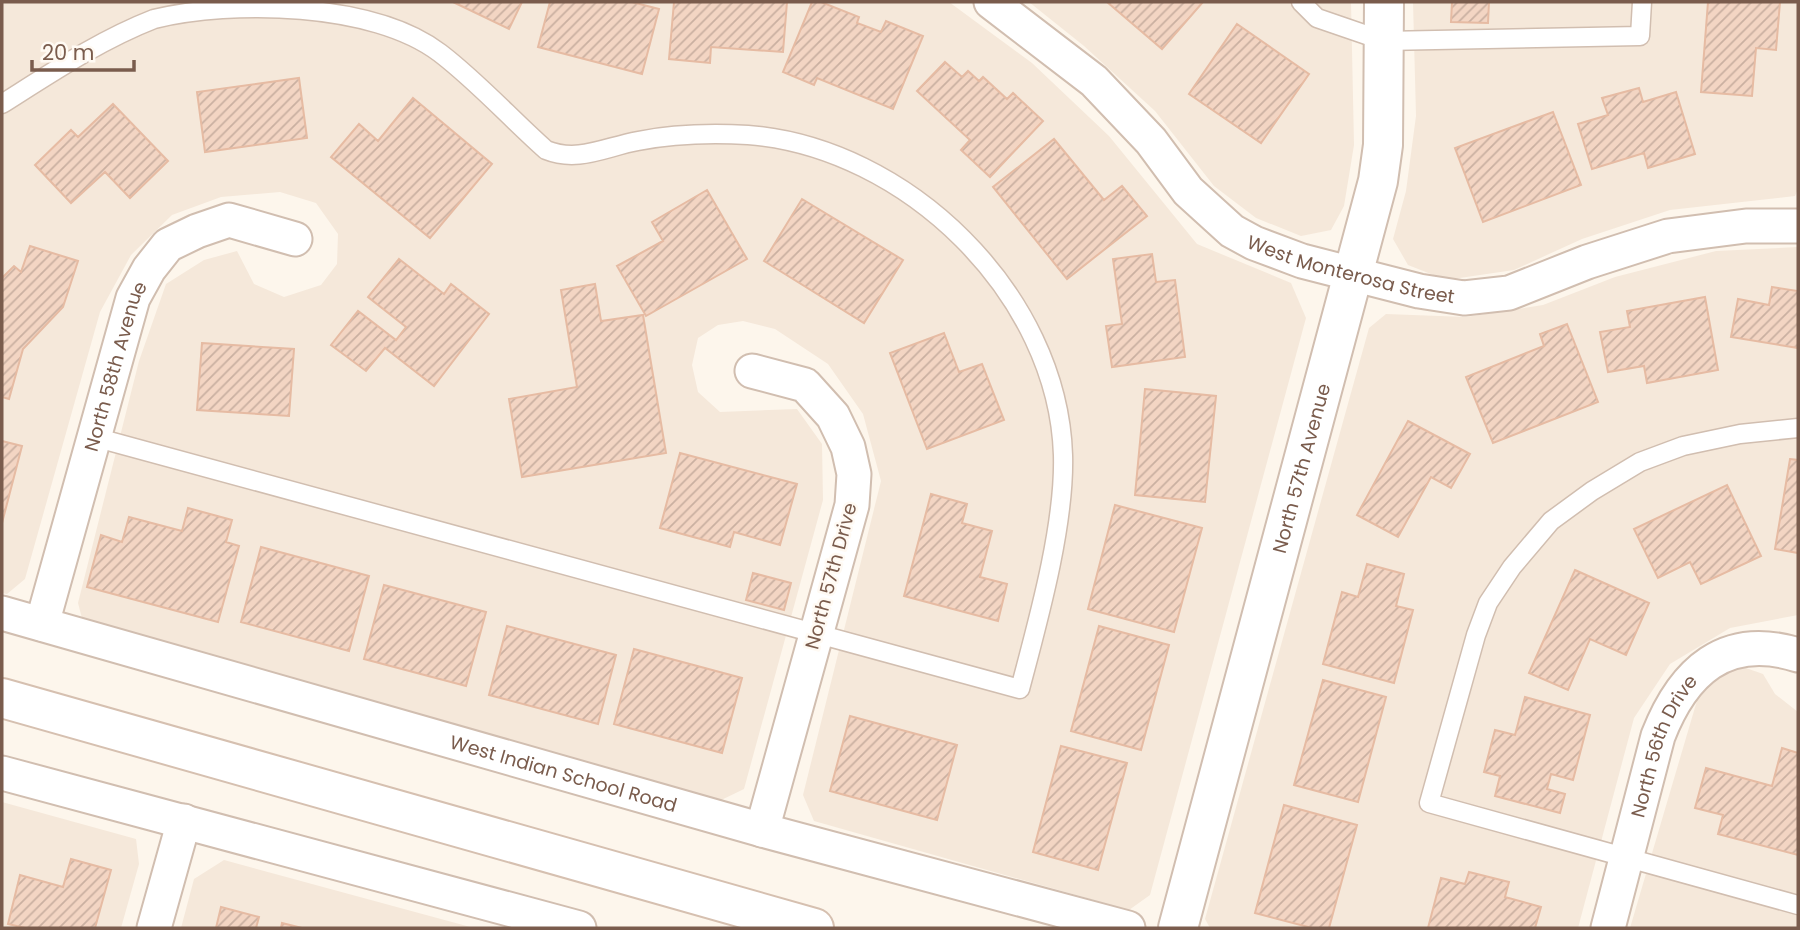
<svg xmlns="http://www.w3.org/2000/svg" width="1800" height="930" font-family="Poppins,sans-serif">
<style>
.residential{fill:#f5e8da}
.building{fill:url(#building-hatch);stroke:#e6bba3;stroke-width:2}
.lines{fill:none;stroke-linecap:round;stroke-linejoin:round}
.service-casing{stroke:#d1beb0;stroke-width:21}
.minor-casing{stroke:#d1beb0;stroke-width:37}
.tertiary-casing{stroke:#d1beb0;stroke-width:42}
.secondary-casing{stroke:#d6c0b0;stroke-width:42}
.service{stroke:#fff;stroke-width:18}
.minor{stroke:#fff;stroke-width:33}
.tertiary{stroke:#fff;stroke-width:38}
.secondary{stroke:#fff;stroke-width:38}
.labels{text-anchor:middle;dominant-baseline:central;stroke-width:5;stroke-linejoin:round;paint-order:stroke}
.street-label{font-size:19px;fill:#7a5c4d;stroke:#fffaf3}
</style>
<defs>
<pattern id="building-hatch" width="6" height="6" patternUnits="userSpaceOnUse" patternTransform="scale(1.75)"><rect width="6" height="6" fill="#f3d5c3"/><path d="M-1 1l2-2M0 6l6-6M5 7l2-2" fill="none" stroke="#cab0a1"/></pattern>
</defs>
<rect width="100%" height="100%" fill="#fdf6ec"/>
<path class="residential" d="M 2,2 L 949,2 L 1032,63 L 1109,136 L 1197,244 L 1291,283 L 1306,318 L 1150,895 L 1129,910 L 814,821 L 803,795 L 881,481 L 863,414 L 828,364 L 775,329 L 743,321 L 718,325 L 698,338 L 692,365 L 698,392 L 720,412 L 797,409 L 822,444 L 823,500 L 744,789 L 713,804 L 83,622 L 78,603 L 139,361 L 166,284 L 204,260 L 237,251 L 254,284 L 284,297 L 321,285 L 337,264 L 338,234 L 316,203 L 280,192 L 221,197 L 172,215 L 131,255 L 100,312 L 25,579 L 7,594 L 2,593 Z
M 1029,2 L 1351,2 L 1354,145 L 1344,206 L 1331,230 L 1301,236 L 1256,218 L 1214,186 L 1155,111 L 1084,46 Z
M 1413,2 L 1798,2 L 1798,189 L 1795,196 L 1670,210 L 1582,239 L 1514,270 L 1446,280 L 1408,265 L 1393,239 L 1406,191 L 1416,116 Z
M 1798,247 L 1798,615 L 1730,628 L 1670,664 L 1634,718 L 1578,928 L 1210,928 L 1205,919 L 1369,328 L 1386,314 L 1466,317 L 1543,305 L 1615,277 L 1716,251 Z
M 1723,668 L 1746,668 L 1763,674 L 1775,694 L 1798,712 L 1798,928 L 1630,928 L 1701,687 Z
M 2,802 L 136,839 L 139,864 L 121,928 L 2,928 Z
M 224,860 L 474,928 L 181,928 L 194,879 Z"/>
<path class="building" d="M 453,2 L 522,2 L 509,29 Z
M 550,2 L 632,2 L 659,9 L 642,74 L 538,47 Z
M 674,2 L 787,2 L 783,52 L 711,47 L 710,63 L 669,59 Z
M 812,2 L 821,2 L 859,17 L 857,23 L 881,32 L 886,21 L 923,36 L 893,109 L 817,78 L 814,85 L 783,72 Z
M 1107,2 L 1203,2 L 1162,49 Z
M 1452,2 L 1489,2 L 1488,23 L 1451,22 Z
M 1708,2 L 1780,2 L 1776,50 L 1756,48 L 1752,96 L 1701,92 Z
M 1237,24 L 1309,74 L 1261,143 L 1189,94 Z
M 945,62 L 962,77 L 968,71 L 979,81 L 983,77 L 1007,99 L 1013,93 L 1043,121 L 990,177 L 961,150 L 970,140 L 917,91 Z
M 299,78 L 307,138 L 205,152 L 197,92 Z
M 1639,88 L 1643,102 L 1676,92 L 1695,154 L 1648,168 L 1644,153 L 1592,169 L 1578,124 L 1608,115 L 1602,98 Z
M 413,98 L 492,164 L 430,238 L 331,157 L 359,124 L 378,141 Z
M 113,104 L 168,161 L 130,198 L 105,172 L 71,203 L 35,165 L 71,130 L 78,137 Z
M 1553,112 L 1581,185 L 1483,222 L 1455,148 Z
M 1054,139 L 1104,200 L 1122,186 L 1147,216 L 1067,279 L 993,187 Z
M 707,190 L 747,259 L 646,316 L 617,266 L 663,241 L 652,222 Z
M 802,199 L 903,260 L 864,323 L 764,261 Z
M 30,246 L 78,261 L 63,307 L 23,349 L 9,399 L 2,397 L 2,278 L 14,266 L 21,272 Z
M 1152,254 L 1156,282 L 1175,280 L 1185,357 L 1112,367 L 1106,326 L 1122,324 L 1113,259 Z
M 399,259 L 444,294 L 451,284 L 489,314 L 434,386 L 385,348 L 366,371 L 331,345 L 358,311 L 396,340 L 406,327 L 368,297 Z
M 595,284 L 601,321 L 643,315 L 666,453 L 522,477 L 509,399 L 577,387 L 561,290 Z
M 1772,287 L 1798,291 L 1798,348 L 1731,337 L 1738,299 L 1769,305 Z
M 1705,297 L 1718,370 L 1647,383 L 1644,366 L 1608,372 L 1600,332 L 1630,327 L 1627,311 Z
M 1567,324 L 1598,402 L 1493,443 L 1466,377 L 1544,346 L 1540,334 Z
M 944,333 L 959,372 L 982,364 L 1004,420 L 927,449 L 890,353 Z
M 202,343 L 294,349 L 289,416 L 197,410 Z
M 1145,389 L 1216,396 L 1205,502 L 1135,495 Z
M 1408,421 L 1470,454 L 1451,488 L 1431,477 L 1398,537 L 1357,515 Z
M 2,441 L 22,446 L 2,523 Z
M 680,453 L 797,484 L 780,545 L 734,532 L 730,547 L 660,528 Z
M 1790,459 L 1798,460 L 1798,553 L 1775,549 Z
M 1727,485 L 1761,556 L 1701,584 L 1690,562 L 1658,578 L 1634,529 Z
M 931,494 L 967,504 L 962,523 L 992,531 L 980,577 L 1007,584 L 998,621 L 904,596 Z
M 1115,505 L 1202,528 L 1174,632 L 1088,609 Z
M 188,508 L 232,520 L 226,542 L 239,546 L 218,622 L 87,587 L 101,535 L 122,542 L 129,517 L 182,531 Z
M 261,547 L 369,576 L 349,651 L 241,622 Z
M 1367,564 L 1404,574 L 1396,606 L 1413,610 L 1394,683 L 1323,664 L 1342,592 L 1358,597 Z
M 1575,570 L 1649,603 L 1626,655 L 1590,639 L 1568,690 L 1529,673 Z
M 753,573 L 791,583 L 784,610 L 746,600 Z
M 384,585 L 486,612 L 466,686 L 364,659 Z
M 507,626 L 616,655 L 598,724 L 489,695 Z
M 1099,626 L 1169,645 L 1141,750 L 1071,731 Z
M 634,649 L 742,678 L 722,753 L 614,724 Z
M 1323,680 L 1386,697 L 1358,802 L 1294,785 Z
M 1525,697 L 1590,715 L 1573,780 L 1551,774 L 1547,789 L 1565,794 L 1560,813 L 1495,796 L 1500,776 L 1484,772 L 1495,730 L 1515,735 Z
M 850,716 L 957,745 L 937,820 L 830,791 Z
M 1061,746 L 1127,763 L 1098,870 L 1033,852 Z
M 1782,748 L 1798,753 L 1798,855 L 1718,834 L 1723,815 L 1695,808 L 1706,768 L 1772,786 Z
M 1284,805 L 1357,825 L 1329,928 L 1312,928 L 1255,913 Z
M 71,859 L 111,870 L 95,928 L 25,928 L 8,924 L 20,875 L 63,887 Z
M 1469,872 L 1509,882 L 1505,897 L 1541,907 L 1535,928 L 1428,928 L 1441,878 L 1465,884 Z
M 221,907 L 259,917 L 256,928 L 216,928 Z
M 282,923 L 302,928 L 281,928 Z"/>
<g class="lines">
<defs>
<path id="service" d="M 1301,2 L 1317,18 L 1384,41 L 1640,36 L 1642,2
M 2,104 C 51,73 100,40 154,19 C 232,0 373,2 440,53 C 478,82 510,118 546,150 C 578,163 605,147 638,141 C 673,134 712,133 748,135 C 906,147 1058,294 1063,455 C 1065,525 1038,621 1020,689 L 94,437
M 1798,428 L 1740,434 L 1683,446 L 1640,462 L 1592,491 L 1551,521 L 1512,567 L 1488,603 L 1476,635 L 1429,803 L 1798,905"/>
<g id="minor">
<path id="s1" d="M 991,2 L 1094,81 L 1151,141 L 1188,191 L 1232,231 L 1254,243 L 1302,261 L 1419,291 L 1464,298 L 1509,293 L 1587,262 L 1668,236 L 1746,226 L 1798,226"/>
<path d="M 752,371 L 805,385 L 833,416 L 848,447 L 854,474 L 852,505 L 762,830"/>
<path id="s2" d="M 2,613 L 762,830 L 1128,928"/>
<path id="s3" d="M 42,624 L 133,298 L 149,269 L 168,245 L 197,231 L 229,220 L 295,239"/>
<path d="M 2,773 L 579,928"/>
<path d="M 154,928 L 184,821"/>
<path id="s4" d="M 1608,928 L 1658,736 C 1683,672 1725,632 1798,655"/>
</g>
<g id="tertiary">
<path id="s5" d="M 1178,928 L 1378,181 L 1383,145 L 1384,2"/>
</g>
<path id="secondary" d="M 2,698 L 814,928"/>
</defs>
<use href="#service" class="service-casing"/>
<use href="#minor" class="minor-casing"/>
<use href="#tertiary" class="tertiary-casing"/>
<use href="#secondary" class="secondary-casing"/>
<use href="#service" class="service"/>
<use href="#minor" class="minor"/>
<use href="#tertiary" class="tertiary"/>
<use href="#secondary" class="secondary"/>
</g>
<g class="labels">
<g class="street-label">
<text stroke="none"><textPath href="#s1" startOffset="460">West Monterosa Street</textPath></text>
<text stroke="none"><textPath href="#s3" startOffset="268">North 58th Avenue</textPath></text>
<text stroke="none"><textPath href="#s5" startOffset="476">North 57th Avenue</textPath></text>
<text transform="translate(831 576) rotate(-75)">North 57th Drive</text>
<text stroke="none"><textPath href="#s4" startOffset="191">North 56th Drive</textPath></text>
<text stroke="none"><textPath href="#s2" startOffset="584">West Indian School Road</textPath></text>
</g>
</g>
<rect width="1800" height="930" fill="none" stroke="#7a5c4d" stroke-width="7"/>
<path d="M32 60v10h102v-10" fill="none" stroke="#7a5c4d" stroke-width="3.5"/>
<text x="42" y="60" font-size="21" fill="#7a5c4d" stroke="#fffaf3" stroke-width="5" paint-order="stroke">20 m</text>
</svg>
